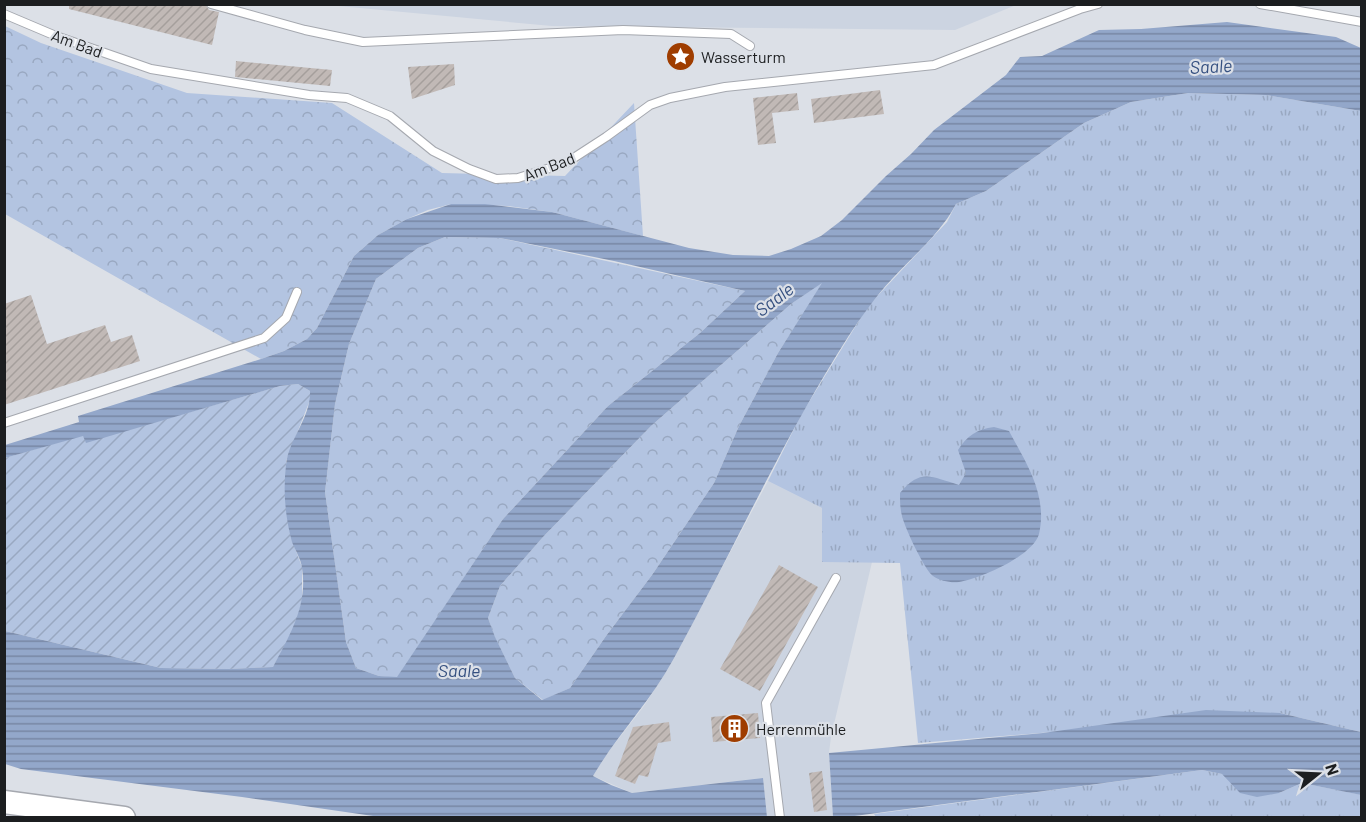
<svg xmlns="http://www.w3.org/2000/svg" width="1366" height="822" font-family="Barlow,sans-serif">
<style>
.built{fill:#ccd4e1}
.grass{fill:url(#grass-tufts)}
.forest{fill:url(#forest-crowns)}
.garden{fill:url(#garden-furrows)}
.water{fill:url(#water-rules);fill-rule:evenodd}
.building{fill:url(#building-hatch)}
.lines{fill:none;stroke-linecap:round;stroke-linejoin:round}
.lane-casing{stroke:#a5a8af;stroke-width:10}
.secondary-casing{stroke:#a5a8af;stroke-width:25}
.lane{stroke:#fff;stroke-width:8}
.secondary{stroke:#fff;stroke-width:22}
.labels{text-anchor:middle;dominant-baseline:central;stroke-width:4.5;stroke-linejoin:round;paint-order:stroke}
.street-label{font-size:16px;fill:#1c1e20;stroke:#dce0e7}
.poi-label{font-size:16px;fill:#1c1e20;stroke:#dce0e7;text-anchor:start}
.water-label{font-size:18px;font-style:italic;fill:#355080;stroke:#dce0e7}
</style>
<defs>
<pattern id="grass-tufts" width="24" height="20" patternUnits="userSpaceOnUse" patternTransform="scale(1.5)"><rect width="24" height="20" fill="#b3c4e1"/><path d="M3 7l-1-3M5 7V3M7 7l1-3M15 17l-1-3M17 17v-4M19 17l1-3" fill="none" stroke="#99a8c1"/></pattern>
<pattern id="forest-crowns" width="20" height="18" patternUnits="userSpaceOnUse" patternTransform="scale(1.5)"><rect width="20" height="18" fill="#b3c4e1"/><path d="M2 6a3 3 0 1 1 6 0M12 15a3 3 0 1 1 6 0" fill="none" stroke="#99a8c1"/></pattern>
<pattern id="garden-furrows" width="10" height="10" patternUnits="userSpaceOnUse" patternTransform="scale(1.5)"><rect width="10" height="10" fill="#b3c4e1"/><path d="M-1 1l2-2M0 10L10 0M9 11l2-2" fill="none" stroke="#99a8c1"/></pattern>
<pattern id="water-rules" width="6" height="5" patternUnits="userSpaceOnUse" patternTransform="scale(1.5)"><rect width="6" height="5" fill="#93a7ca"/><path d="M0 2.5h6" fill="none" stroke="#7787a4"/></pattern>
<pattern id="building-hatch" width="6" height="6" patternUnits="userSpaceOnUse" patternTransform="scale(1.5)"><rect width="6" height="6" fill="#c1b9b6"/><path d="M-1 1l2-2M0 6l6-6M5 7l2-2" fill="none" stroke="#a59f9c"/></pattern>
</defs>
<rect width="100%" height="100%" fill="#dce0e7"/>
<path class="built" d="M 328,5 L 1016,5 L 955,30 L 552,26 Z
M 768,481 L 822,508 L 822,562 L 872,562 L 831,737 L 829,753 L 833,817 L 767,817 L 762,778 L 632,793 L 593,776 L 602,760 L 644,706 L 672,662 Z"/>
<path class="grass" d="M 1188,93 L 1266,95 L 1361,111 L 1361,732 L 1280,713 L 918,743 L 900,563 L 822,562 L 822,508 L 768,481 L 801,415 L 868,306 L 947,222 L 956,204 L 986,191 L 1084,123 L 1131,102 Z
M 1202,770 L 1222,774 L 1279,793 L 1302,783 L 1362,795 L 1361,818 L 877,818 L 874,814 Z"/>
<path class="forest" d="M 5,26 L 41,43 L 187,93 L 332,103 L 442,173 L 565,176 L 634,103 L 643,236 L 552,212 L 508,206 L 451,204 L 428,210 L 407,219 L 378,235 L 354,256 L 317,328 L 307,339 L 284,351 L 261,359 L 5,214 Z
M 445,237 L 500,238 L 745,291 L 700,333 L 608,406 L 503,519 L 397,678 L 379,676 L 356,668 L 346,642 L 325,492 L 335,404 L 349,344 L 376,279 L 418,248 Z
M 824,281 L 778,353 L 739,426 L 714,483 L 652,575 L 606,636 L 570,688 L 543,700 L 515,678 L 495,638 L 488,618 L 500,586 L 543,537 L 651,426 L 791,304 Z"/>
<path class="garden" d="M 298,384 L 310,391 L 310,400 L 286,461 L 293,543 L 302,567 L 302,600 L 296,625 L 273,667 L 228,669 L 161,668 L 5,631 L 5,458 L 83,435 L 86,442 L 280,386 Z"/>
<path class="water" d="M 1227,22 L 1336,37 L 1361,48 L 1361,111 L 1266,95 L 1188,93 L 1131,102 L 1084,123 L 986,191 L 956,204 C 941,233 914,255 892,279 C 875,297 862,316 848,337 C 782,440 732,553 673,660 C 650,702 617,735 593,776 L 611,785 L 632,793 L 763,778 L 767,817 L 380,817 L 242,797 L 21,769 L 5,764 L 5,631 L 161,668 L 228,669 L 273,667 C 290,635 308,605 302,568 C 301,559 295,550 292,542 C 285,516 283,491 286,465 C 289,438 311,418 310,391 L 298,384 L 280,386 L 86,443 L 83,436 L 5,458 L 5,445 L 79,422 L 78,416 L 261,359 L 284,351 L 307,339 L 317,328 L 354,256 L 378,235 L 407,219 L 451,204 L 485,204 L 552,212 L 689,248 L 733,255 L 769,256 L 791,249 L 821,236 L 842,220 L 886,176 L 911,154 L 934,130 L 1006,75 L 1020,57 L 1042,56 L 1099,30 L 1141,29 ZM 445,237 L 500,238 L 614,261 L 745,291 L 700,333 L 608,406 L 503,519 L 397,677 L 379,676 L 356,668 L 346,642 L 325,492 L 335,404 L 349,344 L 376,279 L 418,248 ZM 822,283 L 778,353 L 739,426 L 714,483 L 652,575 L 606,636 L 570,688 L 542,700 L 515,678 L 495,637 L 488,618 L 500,586 L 543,537 L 651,426 L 791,304 Z
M 994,427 L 1009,431 C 1026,463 1048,495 1039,534 C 1033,556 980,579 959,582 C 951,583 940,581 933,576 C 924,569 905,528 902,516 C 900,509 900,500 900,493 C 921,468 931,477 959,485 L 966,473 L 958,450 C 967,436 977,429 994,427 Z
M 1206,710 L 1280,713 L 1361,732 L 1361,795 L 1302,783 L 1279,793 L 1257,797 L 1240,793 L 1222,774 L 1202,770 L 847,817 L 833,817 L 829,753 L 1043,733 Z"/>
<path class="building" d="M 69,4 L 205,4 L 209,10 L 219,12 L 212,45 L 69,9 Z
M 236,61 L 332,70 L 330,86 L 235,77 Z
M 454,64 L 455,85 L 412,99 L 408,67 Z
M 880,90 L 884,114 L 814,123 L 811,99 Z
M 797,93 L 799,110 L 772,113 L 776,143 L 758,145 L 753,98 Z
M 31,295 L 47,344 L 105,325 L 111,342 L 132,335 L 140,361 L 4,405 L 4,304 Z
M 779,565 L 818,587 L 760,691 L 720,669 Z
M 758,713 L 760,738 L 713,742 L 711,717 Z
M 669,722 L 671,741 L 658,743 L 648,777 L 639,775 L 635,784 L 615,776 L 633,727 Z
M 822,771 L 827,810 L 814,812 L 809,773 Z"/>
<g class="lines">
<defs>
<path id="lane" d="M 211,4 L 305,30 L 363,42 L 623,30 L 731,34 L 750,46
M 1260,4 L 1362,22
M 4,14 L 56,36 L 151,69 L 309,95 L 347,98 L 390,116 L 433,151 L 469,169 L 496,179 L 518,178 L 566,163 L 606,137 L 650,105 L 670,98 L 725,87 L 934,65 L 1080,9 L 1098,4
M 4,423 L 264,338 L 286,318 L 297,292
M 780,818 L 766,703 L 836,578"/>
<path id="secondary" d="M 4,802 L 124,818"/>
</defs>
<use href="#lane" class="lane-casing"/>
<use href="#secondary" class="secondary-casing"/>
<use href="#lane" class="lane"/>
<use href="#secondary" class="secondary"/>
</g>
<defs>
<symbol id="sight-disc" viewBox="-11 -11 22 22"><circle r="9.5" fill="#9f3d00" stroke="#dce0e7"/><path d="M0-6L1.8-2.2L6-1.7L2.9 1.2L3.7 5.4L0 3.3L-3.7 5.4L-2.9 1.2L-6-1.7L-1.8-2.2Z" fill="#fff"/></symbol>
<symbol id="building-disc" viewBox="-11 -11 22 22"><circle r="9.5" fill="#9f3d00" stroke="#dce0e7"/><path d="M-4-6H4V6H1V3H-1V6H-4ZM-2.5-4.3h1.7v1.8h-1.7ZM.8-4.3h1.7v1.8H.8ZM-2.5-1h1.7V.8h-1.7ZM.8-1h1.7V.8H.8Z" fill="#fff"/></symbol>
</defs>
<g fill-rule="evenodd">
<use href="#sight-disc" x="664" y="40" width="33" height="33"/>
<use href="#building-disc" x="718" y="712" width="33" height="33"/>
</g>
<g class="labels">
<g class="street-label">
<text transform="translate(77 43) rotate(20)">Am Bad</text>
<text transform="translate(549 166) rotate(-21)">Am Bad</text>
</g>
<g class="poi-label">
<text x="701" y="56">Wasserturm</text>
<text x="756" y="728">Herrenmühle</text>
</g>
<g class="water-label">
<text transform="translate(1211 66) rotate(-3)">Saale</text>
<text transform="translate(774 299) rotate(-37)">Saale</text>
<text x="459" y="670">Saale</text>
</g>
</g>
<rect width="1366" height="822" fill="none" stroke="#1c1e20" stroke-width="12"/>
<g transform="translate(1318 774) rotate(72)" stroke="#dce0e7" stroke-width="4.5" paint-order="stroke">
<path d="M0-4.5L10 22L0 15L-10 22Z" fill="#1c1e20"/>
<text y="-9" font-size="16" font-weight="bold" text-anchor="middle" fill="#1c1e20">N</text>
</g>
</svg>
